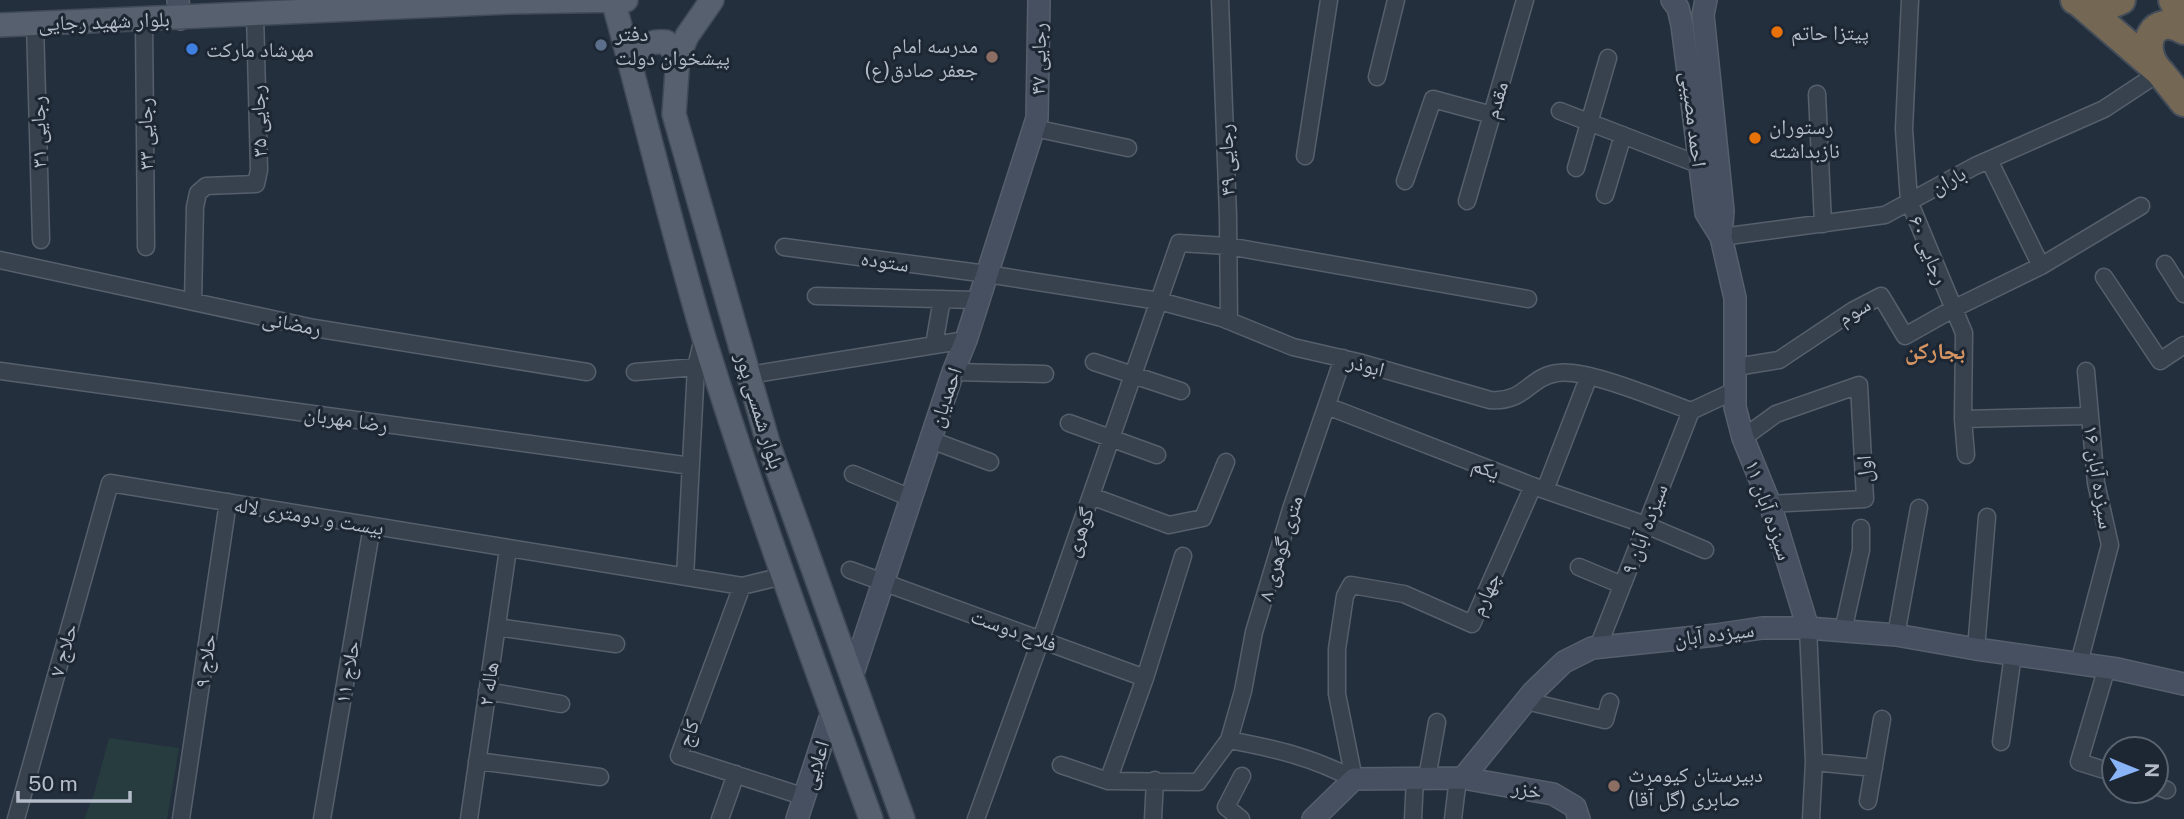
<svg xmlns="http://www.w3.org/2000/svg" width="2184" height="819" font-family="'Public Sans','Noto Naskh Arabic',sans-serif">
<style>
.green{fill:#263c3f}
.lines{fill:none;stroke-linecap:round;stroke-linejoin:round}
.street-casing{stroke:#565f6c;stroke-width:19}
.secondary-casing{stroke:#565f6c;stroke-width:24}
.primary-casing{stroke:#414a57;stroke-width:26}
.highway-casing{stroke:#434c59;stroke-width:32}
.street{stroke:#38414e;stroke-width:16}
.secondary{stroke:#465061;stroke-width:21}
.primary{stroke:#56606e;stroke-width:23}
.highway{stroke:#746855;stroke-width:28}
.food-dot{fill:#e8710a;stroke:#1d2633;stroke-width:2.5}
.service-dot{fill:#5c6f8a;stroke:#1d2633;stroke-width:2.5}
.shop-dot{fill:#3f7fe0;stroke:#1d2633;stroke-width:2.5}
.education-dot{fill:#8d6e63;stroke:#1d2633;stroke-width:2.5}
.labels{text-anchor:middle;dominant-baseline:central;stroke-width:6;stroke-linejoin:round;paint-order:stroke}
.street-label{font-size:21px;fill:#b4bcc9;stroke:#1d2633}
.poi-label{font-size:21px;fill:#b4bcc9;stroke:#1d2633;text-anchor:start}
.neighbourhood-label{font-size:23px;font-weight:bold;fill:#d59563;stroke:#1d2633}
</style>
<rect width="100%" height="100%" fill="#242f3e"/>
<path class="green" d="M 109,738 L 179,748 L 167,819 L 84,819 L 94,794 Z"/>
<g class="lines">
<defs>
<path id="street" d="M 1220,0 L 1228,216 L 1229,321
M 1910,0 L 1904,129 L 1909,201 L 1964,333 L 1963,419 L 1966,455
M 144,20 L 146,247
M 35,24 L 41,240
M 1377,77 L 1396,0
M 1817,94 L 1823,224
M 1560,111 L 1700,165
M 1034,128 L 1128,148
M 1305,156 L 1329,0
M 1989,160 L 2041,266
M 1576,168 L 1608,58
M 1405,181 L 1433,99 L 1492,115
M 1605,195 L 1623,135
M 1467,201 L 1525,0
M 1721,237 L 1885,215 L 1975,166 L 2104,109 L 2160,72
M 784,247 L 987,274 L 1159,301 L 1222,318 L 1293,347 L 1358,362 L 1490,400 C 1525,403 1529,377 1557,373 C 1586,368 1660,400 1691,411 L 1734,391
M 0,260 L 314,328 L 587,372
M 2165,264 L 2184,294
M 2104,277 L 2160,361 L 2184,345
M 816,296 L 977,300
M 193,302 L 195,207 L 198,193 L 206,186 L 256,184 L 259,170 L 255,14
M 934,345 L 942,299
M 1094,362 L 1181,391
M 1736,367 L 1779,360 L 1854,310 L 1881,296 L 1905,336 L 1953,309 L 2041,266 L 2141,206
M 0,371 L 691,466
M 635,372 L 696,367
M 953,372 L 1045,374
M 749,375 L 966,340
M 1327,406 L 1533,486 L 1646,525 L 1705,550
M 1963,419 L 2089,416
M 1069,423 L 1157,455
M 1743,438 L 1776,414 L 1859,385 L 1865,499 L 1770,504
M 931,440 L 990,462
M 853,474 L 911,498
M 1545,490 L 1589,376
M 1091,496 L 1169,525 L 1203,518 L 1226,462
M 1579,567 L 1622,585
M 850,570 L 1145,678
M 685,577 L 696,367 L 703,338
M 742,586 L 679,756 L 805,797
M 497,627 L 616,644
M 1808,628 L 1814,762 L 1811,819
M 1843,631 L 1861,550 L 1861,528
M 1896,635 L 1919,508
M 1598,647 L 1691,411
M 1976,649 L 1987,517
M 2079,663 L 2110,545 L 2096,483 L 2086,371
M 2107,667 L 2079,762 L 2114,773
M 487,691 L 561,704
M 1526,701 L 1605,720 L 1610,702
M 1229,740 C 1277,749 1311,757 1354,779
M 2001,742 L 2013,654
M 477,761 L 600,777
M 1814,762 L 1874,768
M 1061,765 L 1108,781 L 1198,782 L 1229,740 L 1243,691 L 1254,632 L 1292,506 L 1343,358
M 1427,778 L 1437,722
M 1354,779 L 1337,694 L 1337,649 L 1345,596 L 1351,585 L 1404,594 L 1472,624 L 1533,486
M 1108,781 L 1145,678 L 1183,556
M 2156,786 L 2167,790
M 1868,801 L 1882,719
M 16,819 L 110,483 L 742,586 L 783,576
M 181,819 L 228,502
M 322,819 L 372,526
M 469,819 L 508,549
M 720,819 L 736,774
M 976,819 L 1041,639 L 1179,243 L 1228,246 L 1528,299
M 1153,819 L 1155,780
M 1241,819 L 1226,807 L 1242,776
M 1413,819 L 1415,778
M 1453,819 L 1458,778"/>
<path id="secondary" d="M 178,0 L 180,19
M 1672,0 L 1678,8 L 1682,25 L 1706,213 L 1721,237 L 1735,298 L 1735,407 L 1743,438 L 1770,504 L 1808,628
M 1706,0 L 1703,15 L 1723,211 L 1721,237
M 852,676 L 953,372 L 966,340 L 1037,118 L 1039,0
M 1463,778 L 1553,794 L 1575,807 L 1579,819
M 797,819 L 832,712
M 1313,819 L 1354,779 L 1463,778 L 1533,692 L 1564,662 L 1592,648 L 1716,635 L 1762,628 L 1808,628 L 1896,635 L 1976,649 L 2117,669 L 2184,684"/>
<path id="primary" d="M 613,0 C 644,113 671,227 704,338 C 754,500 813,660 871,819
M 712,0 L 687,36 L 678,57 L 674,114 L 769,446 L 903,819
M 0,25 L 510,2 L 626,0
M 632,70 C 636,51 644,40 666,42 L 678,57"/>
<path id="highway" d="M 2075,0 C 2090,6 2106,8 2121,0
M 2173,0 L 2184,22
M 2079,2 L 2160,72 L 2184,102
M 2157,69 C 2138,45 2153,12 2184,30"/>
</defs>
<use href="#street" class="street-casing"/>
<use href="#secondary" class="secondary-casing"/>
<use href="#primary" class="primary-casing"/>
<use href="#highway" class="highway-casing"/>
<use href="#street" class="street"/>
<use href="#secondary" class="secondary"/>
<use href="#primary" class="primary"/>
<use href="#highway" class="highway"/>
</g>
<g class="food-dot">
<circle cx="1777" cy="32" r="7"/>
<circle cx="1755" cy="138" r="7"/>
</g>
<circle class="service-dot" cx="601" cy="45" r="7"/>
<circle class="shop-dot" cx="192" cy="49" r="7"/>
<g class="education-dot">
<circle cx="992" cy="57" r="7"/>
<circle cx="1614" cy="786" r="7"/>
</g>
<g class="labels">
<g class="street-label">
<text transform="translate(104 21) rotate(-2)">بلوار شهید رجایی</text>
<text transform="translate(1038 59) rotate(-89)">رجایی ۴۷</text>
<text transform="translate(1496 100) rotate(-74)">مقدم</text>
<text transform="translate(1694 119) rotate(83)">احمد مصیبی</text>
<text transform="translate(258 121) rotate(-92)">رجایی ۳۵</text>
<text transform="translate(38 132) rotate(-91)">رجایی ۳۱</text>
<text transform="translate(145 134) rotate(-91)">رجایی ۳۳</text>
<text transform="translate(1226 160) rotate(-92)">رجایی ۴۹</text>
<text transform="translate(1948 180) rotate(-28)">باران</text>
<text transform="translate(1929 250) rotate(68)">رجایی ۶۰</text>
<text transform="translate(885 261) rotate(8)">ستوده</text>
<text transform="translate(1854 311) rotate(-31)">سوم</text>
<text transform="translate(292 323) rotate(11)">رمضانی</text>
<text transform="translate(1366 365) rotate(15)">ابوذر</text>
<text transform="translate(945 397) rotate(-71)">احمدیان</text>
<text transform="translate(760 411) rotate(73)">بلوار شمسی پور</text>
<text transform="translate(346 419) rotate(8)">رضا مهربان</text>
<text transform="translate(1486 468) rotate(21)">یکم</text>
<text transform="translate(1864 469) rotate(-93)">اول</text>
<text transform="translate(2099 477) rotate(81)">سیزده آبان ۱۶</text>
<text transform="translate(1769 510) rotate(71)">سیزده آبان ۱۱</text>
<text transform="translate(309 516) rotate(9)">بیست و دومتری لاله</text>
<text transform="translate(1644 529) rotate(-69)">سیزده آبان ۹</text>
<text transform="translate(1079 532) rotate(-71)">گوهری</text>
<text transform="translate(1280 548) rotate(-73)">۸ متری گوهری</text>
<text transform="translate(1485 594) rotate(-66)">چهارم</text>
<text transform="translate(1014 630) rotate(20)">فلاح دوست</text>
<text transform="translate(1714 634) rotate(-7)">سیزده آبان</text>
<text transform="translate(63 650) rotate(-74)">حلاج ۷</text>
<text transform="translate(205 661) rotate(-82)">حلاج ۹</text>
<text transform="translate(347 672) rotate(-80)">حلاج ۱۱</text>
<text transform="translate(488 684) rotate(-82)">هاله ۲</text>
<text transform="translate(688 733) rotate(-70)">کاج</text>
<text transform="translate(815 765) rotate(-73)">اعلایی</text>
<text transform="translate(1527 789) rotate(11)">خزر</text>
</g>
<g class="poi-label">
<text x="1791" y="32">پیتزا حاتم</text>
<text x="615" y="33">دفتر<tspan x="615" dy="24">پیشخوان دولت</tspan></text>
<text x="978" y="45" text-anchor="end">مدرسه امام<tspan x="978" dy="24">جعفر صادق(ع)</tspan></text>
<text x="206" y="49">مهرشاد مارکت</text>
<text x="1769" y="126">رستوران<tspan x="1769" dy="24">نازبداشته</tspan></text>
<text x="1628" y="774">دبیرستان کیومرث<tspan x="1628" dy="24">صابری (گل آقا)</tspan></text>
</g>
<g class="neighbourhood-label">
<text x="1935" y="350">بجارکن</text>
</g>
</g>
<g transform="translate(2135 770) rotate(91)"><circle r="33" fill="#1d2633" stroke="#59626f" stroke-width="2"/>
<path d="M0-5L12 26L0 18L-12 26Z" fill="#8ab4f8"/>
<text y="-10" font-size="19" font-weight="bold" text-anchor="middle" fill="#b4bcc9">N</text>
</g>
<path d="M18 791v10h112v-10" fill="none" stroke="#b4bcc9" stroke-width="3.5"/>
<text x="28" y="791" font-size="21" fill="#b4bcc9" stroke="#1d2633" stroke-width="5" paint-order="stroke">50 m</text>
</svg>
